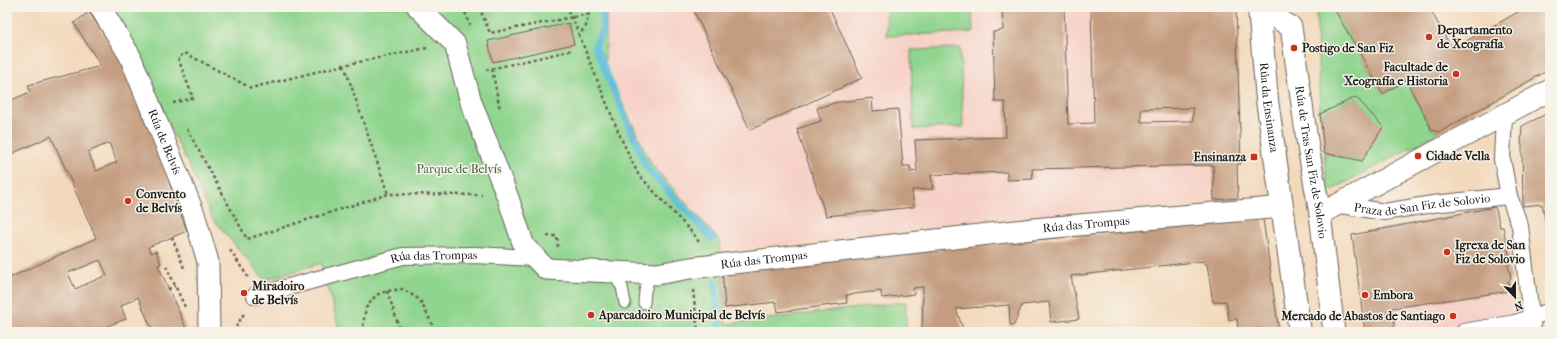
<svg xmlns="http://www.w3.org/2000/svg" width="1557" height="339" font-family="'IM FELL French Canon',serif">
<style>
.built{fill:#f7d1c7}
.green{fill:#90d58f;stroke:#567856}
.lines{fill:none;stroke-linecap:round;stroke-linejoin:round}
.stream{stroke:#5abcd9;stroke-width:7}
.building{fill:#c49c7f;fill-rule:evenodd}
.service-casing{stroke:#675e54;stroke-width:13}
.pedestrian-casing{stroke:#675e54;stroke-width:18}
.minor-casing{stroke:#675e54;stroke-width:23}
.tertiary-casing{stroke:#675e54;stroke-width:24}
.path{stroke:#675e54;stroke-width:2.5;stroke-dasharray:3 3;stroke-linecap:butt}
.service{stroke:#fff;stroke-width:11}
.pedestrian{stroke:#fff;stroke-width:16}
.minor{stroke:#fff;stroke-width:21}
.tertiary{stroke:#fff;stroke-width:22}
.poi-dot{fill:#c8321e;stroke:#f7f3e8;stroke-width:1.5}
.labels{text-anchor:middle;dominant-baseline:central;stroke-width:3;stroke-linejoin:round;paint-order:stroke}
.poi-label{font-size:12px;font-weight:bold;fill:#1c1c1c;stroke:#f7f3e8;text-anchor:start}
.street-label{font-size:12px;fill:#1c1c1c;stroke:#f7f3e8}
.park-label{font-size:12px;fill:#455d44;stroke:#f7f3e8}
</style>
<rect width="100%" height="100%" fill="#f7f3e8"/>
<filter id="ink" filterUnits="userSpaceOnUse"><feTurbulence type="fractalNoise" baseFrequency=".025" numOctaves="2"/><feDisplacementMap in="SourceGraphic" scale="8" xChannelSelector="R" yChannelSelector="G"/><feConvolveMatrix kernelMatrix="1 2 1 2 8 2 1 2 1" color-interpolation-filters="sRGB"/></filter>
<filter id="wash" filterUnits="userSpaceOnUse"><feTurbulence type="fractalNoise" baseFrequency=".012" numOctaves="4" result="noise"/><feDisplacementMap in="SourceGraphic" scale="16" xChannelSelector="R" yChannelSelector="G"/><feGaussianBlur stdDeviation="0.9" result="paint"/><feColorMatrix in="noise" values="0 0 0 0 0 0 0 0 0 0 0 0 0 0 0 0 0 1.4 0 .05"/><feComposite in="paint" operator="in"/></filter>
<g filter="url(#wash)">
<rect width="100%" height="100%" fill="#f3d9bc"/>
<path class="built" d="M 607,7 L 1236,7 L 1241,164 L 1238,198 L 724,251 L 651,165 L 605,56 Z
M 1510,291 L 1516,332 L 1372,332 L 1395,326 L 1392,308 Z"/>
<path class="green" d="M 111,7 L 607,7 L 605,67 L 652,165 L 719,240 L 726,324 L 906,302 L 906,332 L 340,332 L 321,263 L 265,280 L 212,218 L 190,168 Z
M 886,7 L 972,7 L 973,32 L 887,36 Z
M 1316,7 L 1333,7 L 1383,94 L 1406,80 L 1432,130 L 1440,132 L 1328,192 L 1324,153 L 1362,161 L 1382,127 L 1356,97 L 1320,114 Z
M 960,48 L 963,127 L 913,129 L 911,50 Z"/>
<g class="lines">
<path class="stream" d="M 602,7 L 603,29 L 595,46 L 647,168 L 712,238
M 715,282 L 719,332"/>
</g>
<g id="blocks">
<path class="building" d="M 692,7 L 829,7 L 862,78 L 750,130 Z
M 1002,7 L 1064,7 L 1068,124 L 1094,123 L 1091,7 L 1236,7 L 1241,164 L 1237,164 L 1238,198 L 1214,200 L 1213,165 L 1032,169 L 1033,179 L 1007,180 L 1007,172 L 931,175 L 933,189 L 912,190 L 914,207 L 826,216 L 797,129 L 821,121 L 817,108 L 838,102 L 872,98 L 873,111 L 898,109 L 903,166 L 910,166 L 911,172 L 917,171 L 915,140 L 1006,137 L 1005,102 L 995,102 L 993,32 L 1003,30 ZM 1193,108 L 1193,121 L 1141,122 L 1141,109 Z
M 1333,7 L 1429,7 L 1452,49 L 1527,7 L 1550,7 L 1550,69 L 1440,132 L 1432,130 L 1406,80 L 1383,94 Z
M 89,12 L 121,60 L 124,59 L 187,231 L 148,247 L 151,253 L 156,251 L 161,264 L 158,265 L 186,328 L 183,330 L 184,332 L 153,332 L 138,297 L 121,306 L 126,319 L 90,332 L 7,332 L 7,279 L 96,238 L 51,136 L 7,156 L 7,102 L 30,92 L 28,85 L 101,66 L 74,23 ZM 109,143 L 117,162 L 96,171 L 88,152 ZM 100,260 L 107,275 L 75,289 L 68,273 Z
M 569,23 L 574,44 L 493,62 L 488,41 Z
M 1356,97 L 1383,127 L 1362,161 L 1324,153 L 1320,114 Z
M 1550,112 L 1550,238 L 1549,238 L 1542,204 L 1523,206 L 1522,144 L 1521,144 L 1522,126 Z
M 1494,207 L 1496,209 L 1500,227 L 1503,227 L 1510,259 L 1507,261 L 1511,278 L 1508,282 L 1510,291 L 1392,308 L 1395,326 L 1365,332 L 1352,235 Z
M 1263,219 L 1279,332 L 1238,332 L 1237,319 L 1229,320 L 1226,301 L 1213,302 L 1207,264 L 1204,264 L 1204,261 L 1071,276 L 1079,319 L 1051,322 L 1049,302 L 1022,305 L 1014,325 L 1010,325 L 1009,305 L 956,309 L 964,332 L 922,332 L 923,287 L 913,288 L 914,294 L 882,298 L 881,291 L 846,295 L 847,303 L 778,312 L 776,302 L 725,308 L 722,269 Z"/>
</g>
</g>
<g filter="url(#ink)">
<use href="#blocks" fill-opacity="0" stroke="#675e54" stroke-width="1"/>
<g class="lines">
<defs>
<path id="service" d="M 612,272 L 622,287 L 625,303
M 644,303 L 645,291 L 650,274"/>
<g id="pedestrian">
<path d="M 1504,115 L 1502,159 L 1509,196 L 1520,226 L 1533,332"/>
<path id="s1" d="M 1336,204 L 1384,212 L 1433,204 L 1509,196"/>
<path id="s2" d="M 255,296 L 403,256 L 475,255 L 535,258"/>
<path d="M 1464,332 L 1515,323 L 1550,311"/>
</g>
<g id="minor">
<path id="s3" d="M 100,7 L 130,56 L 194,214 L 208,262 L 209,332"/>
<path id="s4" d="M 418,7 L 455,44 L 471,102 L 508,198 L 524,246 L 546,269 L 657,274 L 690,268 L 1033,229 L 1282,207"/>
<path id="s5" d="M 1259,13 L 1275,17 L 1291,27 L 1308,147 L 1320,214 L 1334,332"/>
<path d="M 1320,214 L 1550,90"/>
</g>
<g id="tertiary">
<path id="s6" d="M 1259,7 L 1267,100 L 1300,332"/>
</g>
</defs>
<use href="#service" class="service-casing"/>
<use href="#pedestrian" class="pedestrian-casing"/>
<use href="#minor" class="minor-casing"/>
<use href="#tertiary" class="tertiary-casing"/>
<path class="path" d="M 463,7 L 470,25
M 479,7 L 490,33 L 589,14
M 564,7 L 572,16 L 579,35
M 590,7 L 586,26 L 579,35 L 620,136 L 638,174 L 695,236 L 700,244
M 344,65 L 388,194
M 492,69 L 500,110
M 486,70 L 573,50
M 173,103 L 193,98 L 178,58 L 185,53 L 251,88 L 344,65 L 427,48
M 187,129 L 247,239 L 388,194 L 482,195
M 547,236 L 557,236 L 558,247
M 172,237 L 184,268
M 230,250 L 248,277
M 166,266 L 185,307
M 168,289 L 175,286
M 693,290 L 698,332
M 387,291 L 401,332
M 150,332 L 153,331
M 233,332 L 245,312
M 365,332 L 363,324 L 366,308 L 376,295 L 387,291 L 403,289 L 420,300 L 436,332"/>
<use href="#service" class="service"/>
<use href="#pedestrian" class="pedestrian"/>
<use href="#minor" class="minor"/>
<use href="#tertiary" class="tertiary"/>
</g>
</g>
<g class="poi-dot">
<circle cx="1429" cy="37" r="4"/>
<circle cx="1294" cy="48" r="4"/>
<circle cx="1456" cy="74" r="4"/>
<circle cx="1418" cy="156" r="4"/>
<rect x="1250" y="153" width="8" height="8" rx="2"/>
<circle cx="128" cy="201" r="4"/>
<circle cx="1447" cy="252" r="4"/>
<circle cx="244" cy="293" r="4"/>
<circle cx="1365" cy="295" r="4"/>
<circle cx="591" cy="315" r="4"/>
<circle cx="1453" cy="316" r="4"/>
</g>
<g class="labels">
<g class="poi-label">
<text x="1437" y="30">Departamento<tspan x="1437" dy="14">de Xeografía</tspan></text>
<text x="1302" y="48">Postigo de San Fiz</text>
<text x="1448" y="67" text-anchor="end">Facultade de<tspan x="1448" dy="14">Xeografía e Historia</tspan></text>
<text x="1426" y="156">Cidade Vella</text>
<text x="1246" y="157" text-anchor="end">Ensinanza</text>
<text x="136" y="194">Convento<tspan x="136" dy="14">de Belvís</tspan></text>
<text x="1455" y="245">Igrexa de San<tspan x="1455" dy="14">Fiz de Solovio</tspan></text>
<text x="252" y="286">Miradoiro<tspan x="252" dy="14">de Belvís</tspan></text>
<text x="1373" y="295">Embora</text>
<text x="599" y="315">Aparcadoiro Municipal de Belvís</text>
<text x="1445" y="316" text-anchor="end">Mercado de Abastos de Santiago</text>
</g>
<g class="street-label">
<text stroke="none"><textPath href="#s6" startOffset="101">Rúa da Ensinanza</textPath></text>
<text stroke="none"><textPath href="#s3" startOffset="150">Rúa de Belvís</textPath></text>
<text stroke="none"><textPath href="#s5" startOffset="172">Rúa de Tras San Fiz de Solovio</textPath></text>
<text stroke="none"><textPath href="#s1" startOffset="87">Praza de San Fiz de Solovio</textPath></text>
<text stroke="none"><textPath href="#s4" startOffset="841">Rúa das Trompas</textPath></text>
<text stroke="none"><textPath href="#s2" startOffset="184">Rúa das Trompas</textPath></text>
<text stroke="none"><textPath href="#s4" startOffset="517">Rúa das Trompas</textPath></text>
</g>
<g class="park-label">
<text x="459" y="169">Parque de Belvís</text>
</g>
</g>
<rect width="1557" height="339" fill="none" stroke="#f7f3e8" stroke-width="24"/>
<g transform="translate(1515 297) rotate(158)" stroke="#f7f3e8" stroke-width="3" paint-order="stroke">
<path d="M0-3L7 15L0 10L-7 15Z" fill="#1c1c1c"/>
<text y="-6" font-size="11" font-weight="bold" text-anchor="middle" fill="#1c1c1c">N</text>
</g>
</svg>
